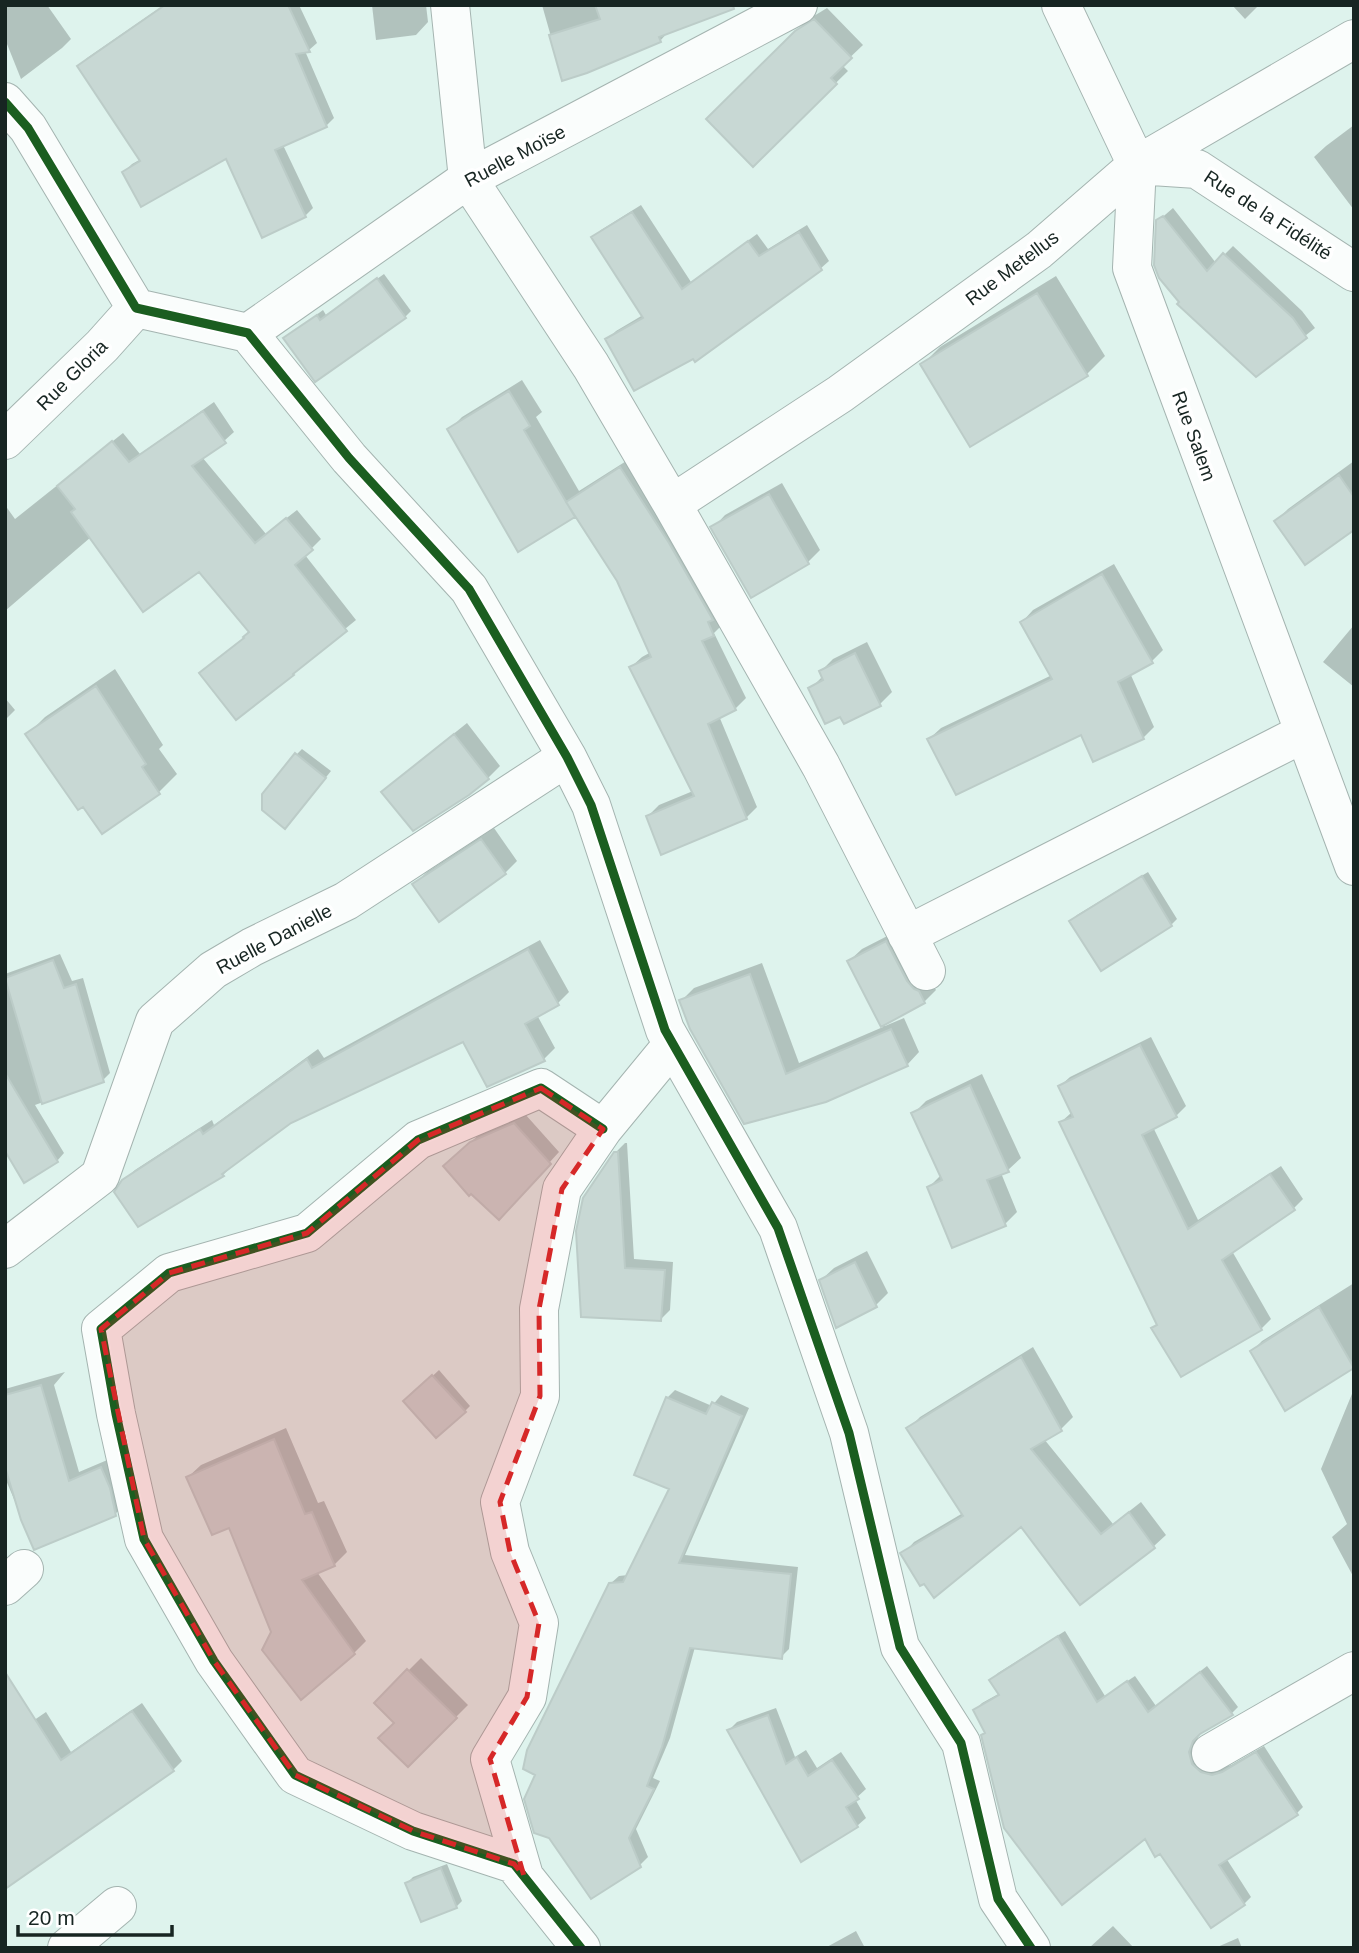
<svg xmlns="http://www.w3.org/2000/svg" width="1359" height="1953" font-family="Helvetica,sans-serif">
<style>
.shadow{fill:#0003}
.building{fill:#c8d8d4;stroke:#bcccc8;stroke-width:2}
.lines{fill:none;stroke-linecap:round;stroke-linejoin:round}
.street-casing{stroke:#a4b4b0;stroke-width:40}
.street{stroke:#fafdfc;stroke-width:38}
.cycleway-casing{stroke:#fff;stroke-width:13}
.cycleway{stroke:#1b5e20;stroke-width:9}
.marked{fill:#d62828;fill-opacity:0.2;stroke:#d62828;stroke-width:5;stroke-dasharray:14 9;stroke-linejoin:round}
.labels{text-anchor:middle;dominant-baseline:central;stroke-width:7;stroke-linejoin:round;paint-order:stroke}
.street-label{font-size:19px;fill:#172522;stroke:#fff}
</style>
<rect width="100%" height="100%" fill="#def3ed"/>
<path class="shadow" d="M 5,5 L 47,5 L 71,39 L 62,48 L 21,79 L 5,39 Z
M 164,5 L 299,5 L 317,43 L 309,50 L 305,51 L 334,118 L 326,126 L 283,145 L 313,208 L 305,216 L 227,157 L 124,172 L 132,164 L 141,159 L 79,66 L 87,58 Z
M 372,5 L 426,5 L 428,22 L 416,35 L 376,40 Z
M 542,5 L 738,5 L 669,31 L 660,41 L 563,79 Z
M 1232,5 L 1259,5 L 1245,19 Z
M 827,8 L 863,45 L 842,65 L 848,71 L 753,164 L 708,119 L 809,19 Z
M 1354,125 L 1354,210 L 1314,157 L 1326,146 Z
M 641,205 L 691,282 L 757,234 L 768,249 L 807,225 L 829,261 L 820,269 L 693,357 L 608,339 L 616,331 L 643,315 L 593,238 L 601,230 Z
M 1173,208 L 1216,263 L 1233,246 L 1302,311 L 1315,328 L 1256,375 L 1158,221 Z
M 384,274 L 411,311 L 405,317 L 285,338 L 323,310 L 326,315 Z
M 1056,276 L 1105,356 L 1087,374 L 971,445 L 922,365 L 940,347 Z
M 522,380 L 542,412 L 536,417 L 579,491 L 631,458 L 724,623 L 714,633 L 746,698 L 735,709 L 719,716 L 757,807 L 746,818 L 648,816 L 659,805 L 693,791 L 631,667 L 642,657 L 651,652 L 619,580 L 576,514 L 574,516 L 450,429 L 462,417 Z
M 214,402 L 234,432 L 224,441 L 202,457 L 266,534 L 297,510 L 321,539 L 305,555 L 356,620 L 302,664 L 202,673 L 251,632 L 199,569 L 91,537 L 5,611 L 5,505 L 15,519 L 123,433 L 140,454 Z
M 1354,461 L 1354,528 L 1276,521 L 1288,509 Z
M 782,483 L 820,550 L 808,562 L 713,528 L 725,515 Z
M 1114,564 L 1163,650 L 1152,661 L 1130,673 L 1154,727 L 1143,738 L 1082,733 L 929,739 L 941,728 L 1052,675 L 1022,622 L 1033,610 Z
M 1354,625 L 1354,687 L 1323,662 Z
M 867,642 L 892,692 L 880,704 L 840,714 L 810,689 L 823,676 L 821,671 L 833,659 Z
M 115,669 L 163,745 L 159,749 L 177,774 L 159,792 L 102,832 L 27,735 L 45,717 Z
M 5,698 L 15,710 L 5,720 Z
M 467,723 L 500,766 L 488,778 L 383,792 L 396,780 Z
M 302,749 L 331,771 L 291,821 L 296,755 Z
M 494,828 L 517,861 L 505,873 L 414,884 L 427,872 Z
M 1148,872 L 1177,919 L 1171,925 L 1071,921 L 1077,915 Z
M 899,930 L 936,990 L 924,1002 L 884,1023 L 885,1026 L 904,1018 L 919,1052 L 907,1065 L 745,1122 L 681,1001 L 694,988 L 762,963 L 799,1063 L 883,1027 L 849,961 L 862,949 Z
M 540,940 L 569,992 L 558,1003 L 537,1015 L 555,1048 L 544,1059 L 488,1085 L 464,1040 L 291,1122 L 234,1164 L 223,1175 L 138,1224 L 123,1181 L 135,1170 L 212,1120 L 214,1125 L 318,1049 L 324,1058 Z
M 60,954 L 72,981 L 83,978 L 110,1073 L 103,1080 L 35,1105 L 64,1153 L 57,1161 L 5,1148 L 5,974 Z
M 1151,1037 L 1186,1106 L 1176,1116 L 1153,1127 L 1198,1220 L 1281,1166 L 1303,1199 L 1293,1209 L 1232,1251 L 1271,1319 L 1261,1329 L 1153,1328 L 1158,1323 L 1061,1122 L 1071,1113 L 1060,1086 L 1070,1077 Z
M 982,1074 L 1021,1158 L 1008,1170 L 1001,1173 L 1017,1212 L 1005,1224 L 929,1187 L 942,1174 L 914,1113 L 926,1101 Z
M 525,1114 L 559,1152 L 509,1207 L 455,1156 L 482,1132 Z
M 625,1143 L 627,1143 L 634,1259 L 673,1262 L 670,1310 L 661,1319 L 583,1316 L 615,1153 Z
M 867,1251 L 888,1293 L 876,1305 L 837,1326 L 821,1280 L 834,1268 Z
M 1354,1283 L 1354,1366 L 1285,1408 L 1252,1351 L 1262,1341 Z
M 1033,1347 L 1073,1417 L 1061,1429 L 1044,1439 L 1113,1524 L 1141,1502 L 1166,1535 L 1154,1546 L 1081,1603 L 1021,1524 L 903,1554 L 914,1542 L 963,1513 L 909,1428 L 920,1417 Z
M 439,1370 L 470,1406 L 465,1411 L 406,1401 Z
M 65,1372 L 54,1385 L 79,1472 L 112,1458 L 126,1504 L 115,1514 L 35,1548 L 5,1478 L 5,1389 Z
M 1354,1389 L 1354,1578 L 1332,1537 L 1347,1524 L 1321,1469 Z
M 675,1390 L 712,1406 L 721,1395 L 749,1408 L 685,1555 L 798,1567 L 789,1649 L 781,1657 L 695,1647 L 670,1738 L 653,1778 L 660,1781 L 636,1829 L 648,1857 L 640,1865 L 592,1896 L 610,1584 L 619,1576 L 628,1575 L 671,1489 L 667,1398 Z
M 286,1428 L 318,1503 L 324,1501 L 347,1552 L 334,1565 L 317,1572 L 366,1641 L 354,1653 L 273,1632 L 229,1526 L 188,1477 L 201,1465 Z
M 1065,1631 L 1105,1696 L 1135,1676 L 1156,1706 L 1207,1666 L 1238,1707 L 1231,1714 L 1199,1733 L 1196,1744 L 1220,1768 L 1231,1765 L 1264,1746 L 1303,1807 L 1296,1814 L 1226,1858 L 1251,1897 L 1244,1904 L 1160,1852 L 1146,1837 L 987,1732 L 975,1710 L 982,1703 L 1000,1693 L 991,1680 L 998,1673 Z
M 421,1658 L 468,1705 L 408,1765 L 397,1723 L 376,1703 Z
M 142,1703 L 182,1761 L 173,1770 L 5,1887 L 5,1740 L 46,1712 L 71,1752 Z
M 776,1708 L 795,1757 L 806,1750 L 817,1768 L 841,1752 L 866,1789 L 855,1799 L 866,1818 L 857,1826 L 729,1730 L 737,1722 Z
M 447,1864 L 462,1901 L 456,1907 L 407,1883 L 413,1877 Z
M 1113,1926 L 1134,1948 L 1089,1948 Z
M 856,1931 L 865,1948 L 825,1948 Z
M 1238,1938 L 1242,1948 L 1215,1948 Z"/>
<path class="building" d="M 165,5 L 288,5 L 310,52 L 296,54 L 327,127 L 275,150 L 306,217 L 262,238 L 226,159 L 141,207 L 122,172 L 140,161 L 77,66 Z
M 595,5 L 733,5 L 734,9 L 659,37 L 661,42 L 587,73 L 562,81 L 549,35 L 600,19 Z
M 814,19 L 852,58 L 831,78 L 837,84 L 753,167 L 706,119 L 795,31 Z
M 632,212 L 682,289 L 748,241 L 759,256 L 799,232 L 822,270 L 695,362 L 693,359 L 634,391 L 605,339 L 643,318 L 591,237 Z
M 1163,216 L 1207,271 L 1223,253 L 1293,318 L 1307,338 L 1256,377 L 1177,304 L 1179,302 L 1159,278 L 1154,265 L 1156,220 Z
M 377,278 L 406,318 L 315,382 L 283,338 L 317,315 L 320,320 Z
M 1037,293 L 1088,376 L 970,447 L 920,364 Z
M 509,391 L 530,426 L 524,430 L 575,517 L 518,552 L 447,429 Z
M 203,411 L 226,443 L 192,466 L 255,543 L 286,518 L 313,550 L 295,565 L 347,631 L 293,674 L 294,675 L 236,720 L 199,673 L 244,638 L 243,637 L 249,632 L 199,572 L 143,612 L 71,512 L 75,509 L 57,486 L 112,441 L 129,462 Z
M 620,467 L 669,543 L 713,620 L 708,622 L 714,636 L 702,641 L 736,710 L 708,724 L 747,819 L 661,855 L 646,816 L 694,796 L 629,667 L 651,657 L 617,581 L 566,502 Z
M 1339,475 L 1354,497 L 1354,530 L 1305,565 L 1274,521 Z
M 769,494 L 809,564 L 751,598 L 710,527 Z
M 1102,574 L 1153,663 L 1118,682 L 1144,739 L 1093,762 L 1081,735 L 956,795 L 927,739 L 1052,679 L 1020,622 Z
M 855,653 L 881,706 L 844,724 L 840,717 L 825,724 L 808,688 L 823,680 L 819,671 Z
M 96,686 L 146,764 L 142,767 L 160,794 L 102,834 L 83,807 L 78,810 L 25,734 Z
M 454,734 L 489,779 L 469,795 L 413,831 L 381,792 Z
M 295,753 L 326,778 L 285,829 L 262,810 L 262,794 Z
M 481,839 L 506,874 L 439,922 L 412,884 Z
M 1142,876 L 1172,926 L 1101,971 L 1069,921 Z
M 886,941 L 907,981 L 914,989 L 919,991 L 925,1003 L 881,1027 L 847,961 Z
M 528,949 L 559,1005 L 525,1024 L 545,1061 L 487,1087 L 463,1042 L 291,1123 L 222,1174 L 224,1176 L 138,1227 L 114,1192 L 122,1180 L 200,1129 L 203,1134 L 307,1059 L 312,1068 Z
M 53,960 L 64,988 L 76,984 L 104,1082 L 42,1104 L 5,978 Z
M 750,974 L 786,1074 L 891,1029 L 908,1066 L 826,1102 L 744,1124 L 690,1029 L 679,1000 Z
M 1140,1045 L 1177,1117 L 1142,1135 L 1188,1229 L 1270,1174 L 1295,1210 L 1222,1260 L 1262,1330 L 1181,1377 L 1151,1328 L 1157,1325 L 1059,1122 L 1073,1117 L 1058,1086 Z
M 5,1073 L 58,1162 L 24,1183 L 5,1151 Z
M 970,1085 L 1009,1172 L 987,1180 L 1006,1226 L 952,1248 L 927,1187 L 942,1180 L 911,1113 Z
M 514,1123 L 551,1164 L 499,1220 L 471,1194 L 469,1196 L 443,1166 L 470,1142 Z
M 614,1152 L 618,1152 L 625,1268 L 665,1270 L 661,1321 L 581,1317 L 576,1231 L 583,1198 Z
M 855,1262 L 877,1307 L 836,1328 L 819,1280 Z
M 1319,1307 L 1354,1368 L 1285,1411 L 1250,1351 Z
M 1021,1357 L 1062,1431 L 1031,1449 L 1101,1534 L 1129,1512 L 1155,1548 L 1080,1605 L 1021,1527 L 934,1598 L 924,1584 L 920,1586 L 900,1553 L 963,1516 L 906,1428 Z
M 432,1375 L 466,1412 L 436,1438 L 403,1401 Z
M 41,1385 L 69,1481 L 101,1467 L 110,1488 L 116,1516 L 34,1550 L 21,1520 L 5,1467 L 5,1395 Z
M 666,1397 L 706,1414 L 712,1402 L 742,1416 L 679,1563 L 791,1574 L 782,1659 L 690,1648 L 662,1747 L 647,1786 L 654,1789 L 629,1838 L 641,1867 L 591,1899 L 549,1838 L 534,1833 L 524,1799 L 535,1775 L 523,1769 L 527,1750 L 609,1583 L 623,1582 L 669,1489 L 634,1475 Z
M 274,1439 L 305,1514 L 312,1512 L 335,1566 L 302,1580 L 355,1654 L 301,1700 L 262,1650 L 271,1632 L 229,1528 L 212,1535 L 186,1477 Z
M 1058,1636 L 1097,1702 L 1127,1681 L 1148,1712 L 1200,1672 L 1233,1715 L 1200,1734 L 1193,1741 L 1189,1752 L 1192,1764 L 1201,1772 L 1212,1775 L 1222,1772 L 1256,1752 L 1298,1815 L 1219,1865 L 1245,1905 L 1211,1928 L 1160,1854 L 1155,1857 L 1145,1839 L 1062,1905 L 1004,1828 L 981,1735 L 985,1733 L 973,1710 L 999,1695 L 989,1680 Z
M 407,1669 L 457,1718 L 408,1767 L 378,1738 L 394,1723 L 374,1703 Z
M 5,1672 L 61,1760 L 132,1711 L 174,1771 L 5,1889 Z
M 768,1715 L 786,1764 L 797,1757 L 808,1776 L 832,1760 L 859,1799 L 846,1807 L 858,1827 L 801,1862 L 727,1730 Z
M 441,1868 L 457,1908 L 421,1922 L 405,1883 Z"/>
<g class="lines">
<defs>
<path id="street" d="M 450,5 L 468,179 L 591,366 L 672,504 L 821,766 L 926,971
M 1061,5 L 1137,165 L 1132,268 L 1354,866
M 5,102 L 28,128 L 136,308 L 248,333 L 349,458 L 469,589 L 567,757 L 591,805 L 665,1030 L 778,1228 L 849,1433 L 900,1647 L 961,1743 L 998,1899 L 1031,1948
M 1137,165 L 1197,169 L 1354,272
M 248,333 L 468,179 L 798,5
M 5,440 L 102,346 L 136,308
M 672,504 L 840,394 L 1039,250 L 1137,165 L 1354,39
M 907,935 L 1304,733
M 5,1249 L 100,1176 L 155,1021 L 213,970 L 252,947 L 346,901 L 567,757
M 5,1586 L 24,1569
M 1211,1753 L 1354,1671
M 524,1876 L 490,1759 L 527,1697 L 539,1623 L 510,1552 L 500,1502 L 540,1396 L 539,1309 L 562,1189 L 603,1129 L 673,1044
M 67,1948 L 117,1906
M 581,1948 L 514,1864 L 413,1831 L 295,1775 L 214,1661 L 144,1539 L 116,1414 L 101,1329 L 169,1273 L 307,1233 L 418,1140 L 541,1088 L 603,1129"/>
</defs>
<use href="#street" class="street-casing"/>
<use href="#street" class="street"/>
<defs>
<path id="cycleway" d="M 5,102 L 28,128 L 136,308 L 248,333 L 349,458 L 469,589 L 567,757 L 591,805 L 665,1030 L 778,1228 L 849,1433 L 900,1647 L 961,1743 L 998,1899 L 1031,1948
M 581,1948 L 514,1864 L 413,1831 L 295,1775 L 214,1661 L 144,1539 L 116,1414 L 101,1329 L 169,1273 L 307,1233 L 418,1140 L 541,1088 L 603,1129"/>
</defs>
<use href="#cycleway" class="cycleway-casing"/>
<use href="#cycleway" class="cycleway"/>
</g>
<path class="marked" d="M 541,1088 L 603,1129 L 562,1189 L 539,1309 L 540,1396 L 500,1502 L 510,1552 L 539,1623 L 527,1697 L 490,1759 L 524,1876 L 514,1864 L 413,1831 L 295,1775 L 214,1661 L 144,1539 L 101,1329 L 169,1273 L 307,1233 L 418,1140 Z"/>
<g class="labels">
<g class="street-label">
<text transform="translate(515 156) rotate(-28)">Ruelle Moïse</text>
<text transform="translate(1268 215) rotate(33)">Rue de la Fidélité</text>
<text transform="translate(1012 268) rotate(-37)">Rue Metellus</text>
<text transform="translate(72 375) rotate(-45)">Rue Gloria</text>
<text transform="translate(1194 436) rotate(70)">Rue Salem</text>
<text transform="translate(274 939) rotate(-28)">Ruelle Danielle</text>
</g>
</g>
<rect width="1359" height="1953" fill="none" stroke="#172522" stroke-width="14"/>
<path d="M18 1925v10h154v-10" fill="none" stroke="#172522" stroke-width="3.5"/>
<text x="28" y="1925" font-size="21" fill="#172522" stroke="#ffffff" stroke-width="5" paint-order="stroke">20 m</text>
</svg>
